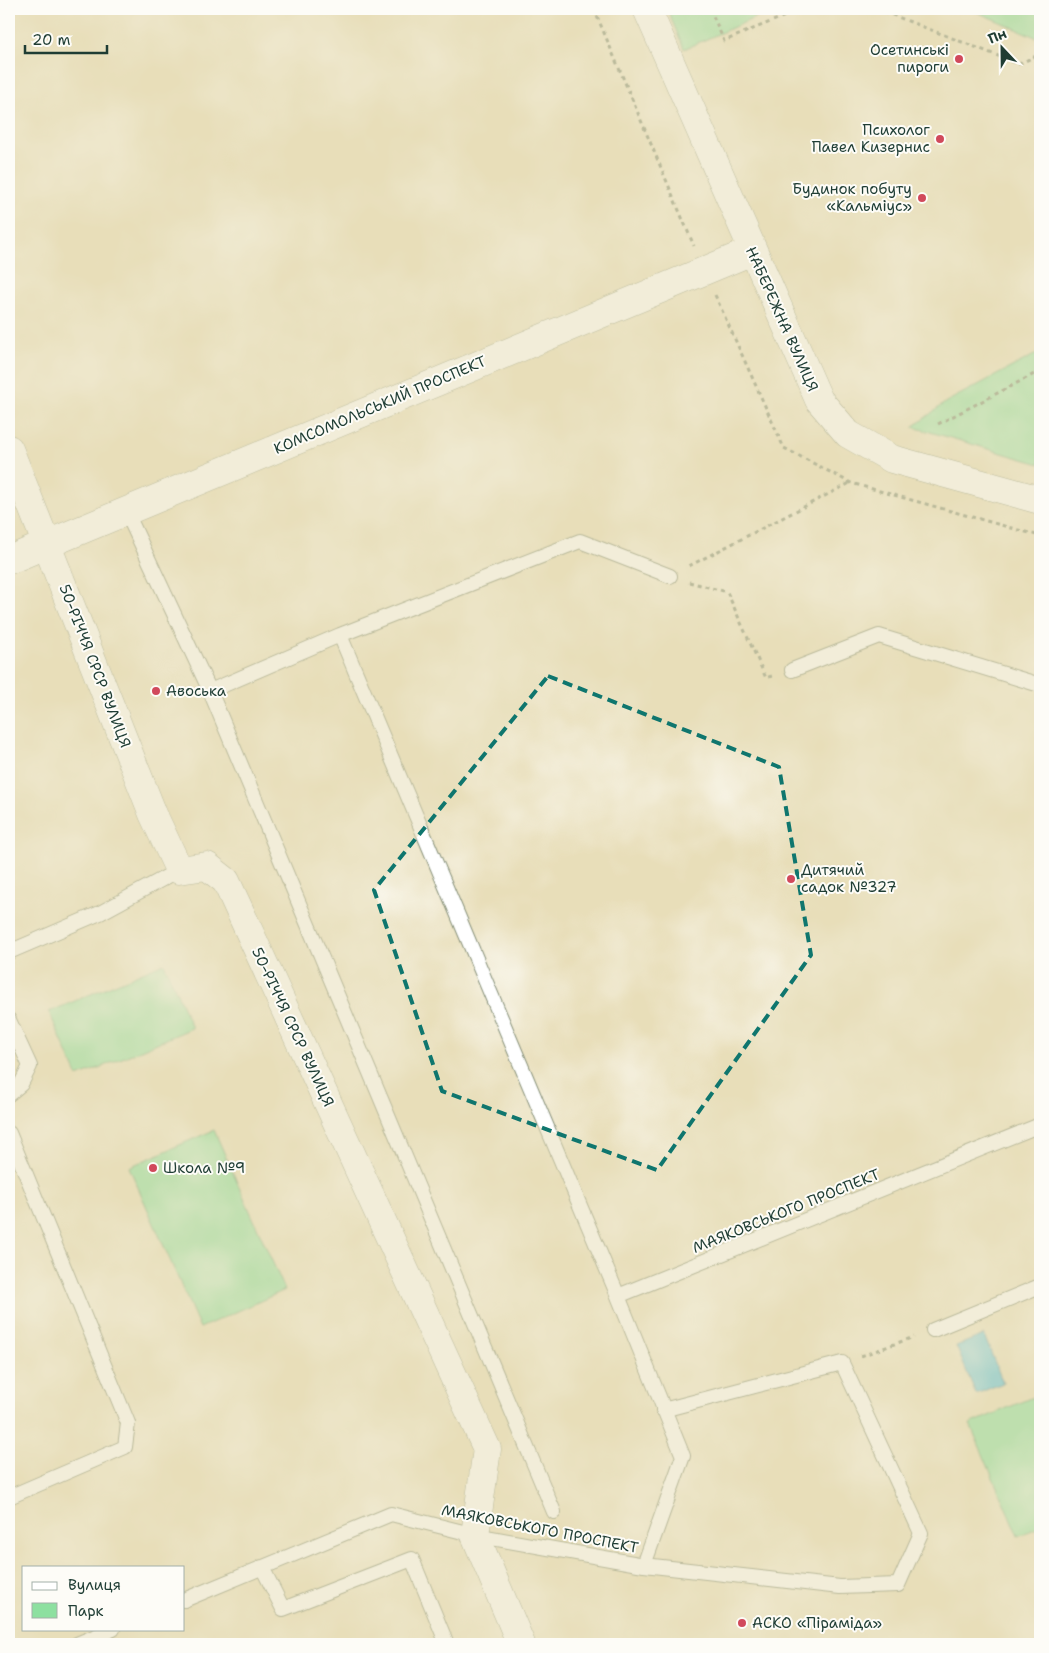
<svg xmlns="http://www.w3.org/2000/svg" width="1049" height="1653" font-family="'Shantell Sans',sans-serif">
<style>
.green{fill:#8de0a0;stroke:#568e6a}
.water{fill:#5fc4dd;stroke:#3f8088}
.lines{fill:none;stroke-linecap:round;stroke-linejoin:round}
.service-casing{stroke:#848e76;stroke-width:16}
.tertiary-casing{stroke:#848e76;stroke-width:29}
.path{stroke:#848e76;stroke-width:3;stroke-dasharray:4 4;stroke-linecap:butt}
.service{stroke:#fff;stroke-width:14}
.tertiary{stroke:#fff;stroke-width:28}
.marked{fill:none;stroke:#0f766e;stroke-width:4;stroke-dasharray:10 6;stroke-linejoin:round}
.poi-dot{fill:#d1495b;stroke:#fdfcf7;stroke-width:2}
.labels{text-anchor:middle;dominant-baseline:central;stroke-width:4;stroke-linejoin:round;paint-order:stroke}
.poi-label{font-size:15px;fill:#1f3d34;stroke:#fdfcf7;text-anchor:start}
.street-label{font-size:15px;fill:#1f3d34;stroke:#fdfcf7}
</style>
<rect width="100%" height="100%" fill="#fdfcf7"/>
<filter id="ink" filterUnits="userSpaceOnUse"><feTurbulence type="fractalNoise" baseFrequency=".02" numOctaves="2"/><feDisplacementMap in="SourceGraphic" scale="10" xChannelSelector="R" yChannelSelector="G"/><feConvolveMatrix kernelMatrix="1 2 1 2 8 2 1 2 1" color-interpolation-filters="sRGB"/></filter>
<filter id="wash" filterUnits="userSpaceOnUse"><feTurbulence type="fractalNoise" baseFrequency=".0096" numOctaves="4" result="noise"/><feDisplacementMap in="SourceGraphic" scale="20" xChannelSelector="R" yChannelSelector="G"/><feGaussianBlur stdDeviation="1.12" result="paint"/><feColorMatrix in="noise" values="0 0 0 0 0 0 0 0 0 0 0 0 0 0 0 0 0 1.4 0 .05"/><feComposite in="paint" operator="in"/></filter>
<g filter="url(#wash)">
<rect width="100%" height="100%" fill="#e8deb9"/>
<path class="green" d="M 667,9 L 775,9 L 684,49 Z
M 970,9 L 1040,9 L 1040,39 Z
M 1040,352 L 1040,464 L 913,427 L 946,402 Z
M 164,963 L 192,1028 L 78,1077 L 49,1012 Z
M 214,1130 L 285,1290 L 200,1328 L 129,1167 Z
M 1035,1396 L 1040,1407 L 1040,1527 L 1018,1536 L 970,1424 Z"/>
<path class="water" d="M 984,1335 L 1003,1383 L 976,1394 L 956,1346 Z"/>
</g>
<g filter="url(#ink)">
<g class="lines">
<defs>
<path id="service" d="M 126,511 L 210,691 L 340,635 L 580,541 L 670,576
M 340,635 L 618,1296
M 792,670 L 879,636 L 1040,685
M 210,691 L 554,1512
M 9,952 L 100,913 L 179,870
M 9,1020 L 30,1066 L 21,1084 L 9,1094
M 9,1133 L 128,1423 L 125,1447 L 9,1497
M 933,1330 L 1040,1286
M 644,1565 L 840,1587 L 898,1585 L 921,1533 L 842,1363 L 663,1410
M 262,1567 L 283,1609 L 412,1559 L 447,1644
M 184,1600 L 391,1514 L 475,1535 L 644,1565 L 683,1456 L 618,1296 L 1040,1125
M 77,1644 L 113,1629"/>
<path id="tertiary" d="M 647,9 L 819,400 L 848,434 L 892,459 L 1040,500
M 9,449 L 153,814 L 179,870 L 207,866 L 226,881 L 487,1449 L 475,1535 L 521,1644
M 9,560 L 752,251"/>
</defs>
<use href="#service" class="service-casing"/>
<use href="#tertiary" class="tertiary-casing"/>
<path class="path" d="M 594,9 L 694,246
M 710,9 L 724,41 L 802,9
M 877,9 L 1019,64 L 1040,54
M 715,295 L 784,448 L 851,483 L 1040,536
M 938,424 L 1040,371
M 689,566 L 850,483
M 689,582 L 727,592 L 766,678 L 772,676
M 861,1356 L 914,1337"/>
<use href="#service" class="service"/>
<use href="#tertiary" class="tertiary"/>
</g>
</g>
<path d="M0 0H1049V1653H0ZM 548,676 L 779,767 L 811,955 L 657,1170 L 442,1091 L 374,890 Z" fill="#e8deb9" fill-opacity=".55" fill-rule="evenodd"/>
<path class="marked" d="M 548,676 L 779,767 L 811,955 L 657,1170 L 442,1091 L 374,890 Z"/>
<g class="poi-dot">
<circle cx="959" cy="59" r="5"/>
<circle cx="940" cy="139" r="5"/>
<circle cx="922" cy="198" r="5"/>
<circle cx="156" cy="691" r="5"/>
<circle cx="791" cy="879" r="5"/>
<circle cx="153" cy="1168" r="5"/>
<circle cx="742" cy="1623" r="5"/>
</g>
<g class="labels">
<g class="poi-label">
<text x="949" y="50" text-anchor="end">Осетинські<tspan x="949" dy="17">пироги</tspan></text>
<text x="930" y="130" text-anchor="end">Психолог<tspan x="930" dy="17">Павел Кизернис</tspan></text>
<text x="912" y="189" text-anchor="end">Будинок побуту<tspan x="912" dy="17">«Кальміус»</tspan></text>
<text x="166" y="691">Авоська</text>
<text x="801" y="870">Дитячий<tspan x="801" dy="17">садок №327</tspan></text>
<text x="163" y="1168">Школа №9</text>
<text x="752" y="1623">АСКО «Піраміда»</text>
</g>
<g class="street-label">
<text transform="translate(782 319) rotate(66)">НАБЕРЕЖНА ВУЛИЦЯ</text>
<text transform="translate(380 405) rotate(-23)">КОМСОМОЛЬСЬКИЙ ПРОСПЕКТ</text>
<text transform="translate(95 666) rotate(69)">50-РІЧЧЯ СРСР ВУЛИЦЯ</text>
<text transform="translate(293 1027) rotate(65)">50-РІЧЧЯ СРСР ВУЛИЦЯ</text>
<text transform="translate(786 1211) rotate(-22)">МАЯКОВСЬКОГО ПРОСПЕКТ</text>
<text transform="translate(540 1529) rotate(11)">МАЯКОВСЬКОГО ПРОСПЕКТ</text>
</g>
</g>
<rect width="1049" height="1653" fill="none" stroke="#fdfcf7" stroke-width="30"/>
<rect x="22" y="1566" width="162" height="65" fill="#fdfcf7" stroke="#a4b0a9"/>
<rect x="32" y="1582" width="25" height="8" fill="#ffffff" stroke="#a4b0a9"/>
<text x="68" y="1590" font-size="15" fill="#1f3d34">Вулиця</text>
<rect x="32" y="1603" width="25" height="15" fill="#8de0a0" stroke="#a4b0a9"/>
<text x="68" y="1616" font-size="15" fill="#1f3d34">Парк</text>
<g transform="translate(1002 48) rotate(338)" stroke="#fdfcf7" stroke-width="4" paint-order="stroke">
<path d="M0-4L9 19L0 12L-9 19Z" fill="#1f3d34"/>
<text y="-8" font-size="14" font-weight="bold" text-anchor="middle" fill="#1f3d34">Пн</text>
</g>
<path d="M25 45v8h82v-8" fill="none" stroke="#1f3d34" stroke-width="2.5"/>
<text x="32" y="45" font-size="15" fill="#1f3d34" stroke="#fdfcf7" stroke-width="4" paint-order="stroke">20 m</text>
</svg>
